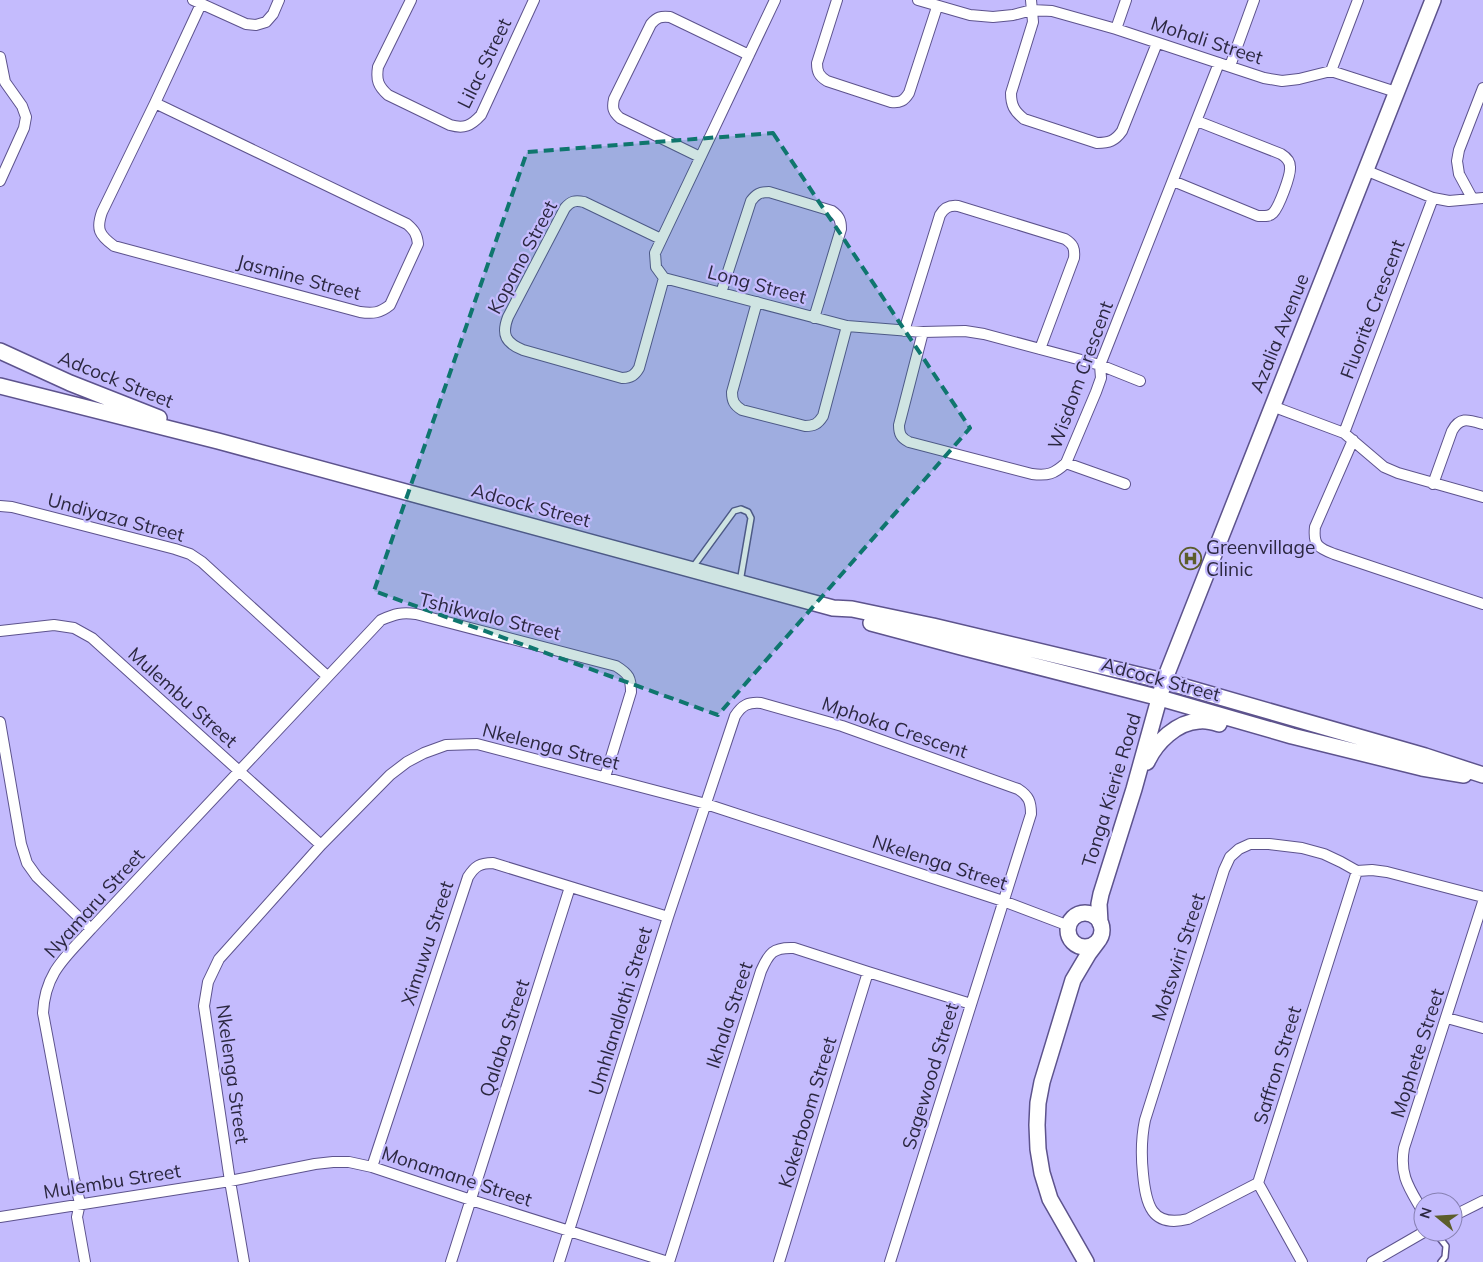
<svg xmlns="http://www.w3.org/2000/svg" width="1483" height="1262" font-family="Mulish,sans-serif">
<style>
.lines{fill:none;stroke-linecap:round;stroke-linejoin:round}
.lane-casing{stroke:#5d538d;stroke-width:8}
.street-casing{stroke:#5d538d;stroke-width:12}
.secondary-casing{stroke:#5d538d;stroke-width:18}
.lane{stroke:#fff;stroke-width:5}
.street{stroke:#fff;stroke-width:10}
.secondary{stroke:#fff;stroke-width:15}
.marked{fill:#0f766e;fill-opacity:0.2;stroke:#0f766e;stroke-width:4;stroke-dasharray:10 6;stroke-linejoin:round}
.labels{text-anchor:middle;dominant-baseline:central;stroke-width:4.5;stroke-linejoin:round;paint-order:stroke}
.street-label{font-size:19px;fill:#2c2841;stroke:#c4bbfd}
.poi-label{font-size:19px;fill:#2c2841;stroke:#c4bbfd;text-anchor:start}
</style>
<rect width="100%" height="100%" fill="#c4bbfd"/>
<g class="lines">
<defs>
<path id="lane" d="M 693,567 L 734,511 L 741,509 L 748,512 L 751,518 L 740,582
M 1435,1232 L 1446,1246 L 1445,1257 L 1441,1262"/>
<path id="street" d="M 193,0 L 246,24 L 256,25 L 266,22 L 273,14 L 279,0
M 411,0 L 378,67 C 376,80 378,86 388,95 L 450,125 C 464,129 471,126 481,115 L 534,0
M 775,0 L 655,253 L 656,267 L 664,278 L 847,326 L 923,332 L 965,331 L 984,334 L 1100,365 L 1140,381
M 837,0 L 817,63 C 817,72 819,76 827,81 L 891,102 C 900,103 904,101 909,93 L 937,7
M 918,0 L 970,15 L 993,17 L 1013,15 L 1032,10 L 1052,11 L 1116,29 L 1264,78 L 1282,81 L 1299,79 L 1331,71 L 1396,92
M 1031,0 L 1033,22 L 1011,93 C 1011,105 1014,111 1024,119 L 1097,143 C 1109,143 1115,141 1122,131 L 1157,43
M 1116,29 L 1126,0
M 0,57 L 5,82 L 22,106 L 26,117 L 24,128 L 0,181
M 1230,66 L 1254,0
M 1331,71 L 1358,0
M 155,103 L 407,224 C 414,230 417,234 418,244 L 390,305 C 380,313 373,314 360,312 L 114,246 C 99,235 96,229 102,212 L 155,103 L 201,4
M 700,157 L 620,118 C 613,112 612,108 614,99 L 651,24 C 657,17 661,16 670,17 L 749,55
M 1365,170 L 1433,198 L 1449,201 L 1483,198
M 1173,181 L 1258,216 C 1264,216 1269,217 1273,213 C 1279,207 1291,175 1290,167 C 1290,161 1286,157 1281,154 L 1197,121
M 1472,198 L 1459,174 L 1457,161 L 1459,150 L 1483,88
M 661,239 L 584,202 C 575,200 571,201 565,208 L 508,317 C 501,335 506,343 523,350 L 622,378 C 631,378 635,375 639,368 L 664,278
M 721,293 L 751,201 C 756,194 760,192 769,192 L 832,211 C 839,216 841,220 841,229 L 814,318
M 757,302 L 732,392 C 732,401 734,405 742,410 L 805,426 C 814,426 818,424 823,416 L 847,326
M 904,331 L 940,215 C 944,208 949,205 958,206 L 1065,239 C 1073,244 1075,248 1074,258 L 1040,349
M 923,332 L 899,425 C 899,434 901,438 909,442 L 1032,474 C 1048,476 1054,474 1066,463 L 1096,392 L 1101,378 L 1100,365 L 1219,63
M 1272,406 L 1344,433 L 1384,467 L 1398,473 L 1483,497
M 1344,433 L 1433,198
M 1353,440 L 1315,527 C 1313,545 1318,548 1334,554 L 1483,604
M 1066,463 L 1125,484
M 1433,484 L 1452,431 C 1460,416 1469,420 1483,424
M 0,506 L 12,507 L 175,549 L 190,554 L 202,562 L 327,676
M 0,631 L 54,625 L 74,628 L 92,638 L 321,845
M 0,722 L 21,844 L 27,863 L 37,877 L 91,929
M 1447,1018 L 1483,1028
M 372,1167 L 468,877 C 475,866 480,863 493,863 L 668,917
M 1258,1183 L 1188,1219 C 1151,1228 1146,1204 1143,1174 C 1141,1155 1141,1139 1145,1120 L 1224,870 L 1230,857 L 1239,849 L 1250,844 L 1269,844 L 1302,848 L 1324,854 L 1341,862 L 1357,871 L 1372,870 L 1387,872 L 1483,897
M 1423,1212 C 1410,1189 1399,1176 1404,1148 L 1483,902
M 1453,1216 L 1483,1201
M 0,1217 L 230,1181 L 315,1164 L 333,1162 L 349,1162 L 372,1167 L 471,1200 L 668,1262
M 85,1262 L 77,1217 L 80,1203 L 74,1179 L 43,1013 C 45,972 66,957 91,929 L 381,620 C 395,614 401,612 416,614 L 616,666 C 629,674 631,678 631,692 L 605,777
M 244,1262 L 230,1181 L 204,1006 L 208,982 L 219,959 L 321,845 L 390,775 L 407,762 L 424,753 L 446,745 L 477,744 L 706,804 L 1003,901 L 1069,926
M 451,1262 L 570,887
M 559,1262 L 668,917 L 735,716 C 742,705 748,702 761,703 L 842,726 L 1018,789 C 1029,796 1031,802 1031,814 L 890,1262
M 669,1262 L 761,971 C 769,953 773,947 794,948 L 868,972 L 971,1004
M 779,1262 L 868,972
M 1302,1262 L 1258,1183 L 1357,871
M 1372,1262 L 1424,1232"/>
<path id="secondary" d="M 0,351 L 70,383 L 159,418
M 0,386 L 218,441 L 833,608 L 852,609 L 933,626 L 1164,681 L 1425,756 L 1483,775
M 871,623 L 961,647 L 1160,698 L 1292,736 L 1422,768 L 1464,775
M 1147,762 C 1156,742 1177,722 1199,721 C 1206,720 1213,722 1219,724
M1068 930a17 17 0 1 1 34 0a17 17 0 1 1-34 0Z
M 1100,923 L 1099,904 L 1101,894 L 1134,789 L 1164,681 L 1433,0
M 1086,1262 L 1050,1199 L 1042,1173 L 1038,1149 L 1037,1125 L 1038,1103 L 1042,1082 L 1073,980 L 1089,953 L 1098,941"/>
</defs>
<use href="#lane" class="lane-casing"/>
<use href="#street" class="street-casing"/>
<use href="#secondary" class="secondary-casing"/>
<use href="#lane" class="lane"/>
<use href="#street" class="street"/>
<use href="#secondary" class="secondary"/>
</g>
<path class="marked" d="M 773,133 L 970,428 L 718,715 L 374,591 L 527,152 Z"/>
<defs>
<symbol id="hospital-ring" viewBox="-11 -11 22 22"><circle r="9.5" fill="#c4bbfd" stroke="#5c5d2b" stroke-width="1.5"/><path d="M-5-5h3v3.5h4V-5h3V5h-3V1.5h-4V5h-3Z" fill="#5c5d2b"/></symbol>
</defs>
<g fill-rule="evenodd">
<use href="#hospital-ring" x="1178" y="546" width="25" height="25"/>
</g>
<g class="labels">
<g class="street-label">
<text transform="translate(1207 40) rotate(18)">Mohali Street</text>
<text transform="translate(484 63) rotate(-64)">Lilac Street</text>
<text transform="translate(522 257) rotate(-62)">Kopano Street</text>
<text transform="translate(299 277) rotate(15)">Jasmine Street</text>
<text transform="translate(757 284) rotate(15)">Long Street</text>
<text transform="translate(1372 309) rotate(-69)">Fluorite Crescent</text>
<text transform="translate(1279 333) rotate(-68)">Azalia Avenue</text>
<text transform="translate(1080 375) rotate(-70)">Wisdom Crescent</text>
<text transform="translate(116 379) rotate(22)">Adcock Street</text>
<text transform="translate(531 505) rotate(15)">Adcock Street</text>
<text transform="translate(116 517) rotate(15)">Undiyaza Street</text>
<text transform="translate(490 616) rotate(14)">Tshikwalo Street</text>
<text transform="translate(1161 679) rotate(15)">Adcock Street</text>
<text transform="translate(183 697) rotate(42)">Mulembu Street</text>
<text transform="translate(895 727) rotate(19)">Mphoka Crescent</text>
<text transform="translate(551 746) rotate(14)">Nkelenga Street</text>
<text transform="translate(1111 790) rotate(-73)">Tonga Kierie Road</text>
<text transform="translate(940 862) rotate(18)">Nkelenga Street</text>
<text transform="translate(94 903) rotate(-48)">Nyamaru Street</text>
<text transform="translate(427 943) rotate(-72)">Ximuwu Street</text>
<text transform="translate(1178 957) rotate(-72)">Motswiri Street</text>
<text transform="translate(620 1011) rotate(-73)">Umhlandlothi Street</text>
<text transform="translate(729 1015) rotate(-72)">Ikhala Street</text>
<text transform="translate(504 1038) rotate(-72)">Qalaba Street</text>
<text transform="translate(1417 1053) rotate(-72)">Mophete Street</text>
<text transform="translate(1277 1065) rotate(-73)">Saffron Street</text>
<text transform="translate(233 1074) rotate(82)">Nkelenga Street</text>
<text transform="translate(930 1076) rotate(-73)">Sagewood Street</text>
<text transform="translate(807 1112) rotate(-73)">Kokerboom Street</text>
<text transform="translate(457 1176) rotate(18)">Monamane Street</text>
<text transform="translate(112 1181) rotate(-9)">Mulembu Street</text>
</g>
<g class="poi-label">
<text x="1206" y="547">Greenvillage<tspan x="1206" dy="22">Clinic</tspan></text>
</g>
</g>
<g transform="translate(1438 1217) rotate(288)"><circle r="24" fill="#c4bbfd" stroke="#8780b2"/>
<path d="M0-4L9 19L0 12L-9 19Z" fill="#5c5d2b"/>
<text y="-8" font-size="14" font-weight="bold" text-anchor="middle" fill="#2c2841">N</text>
</g>
</svg>
